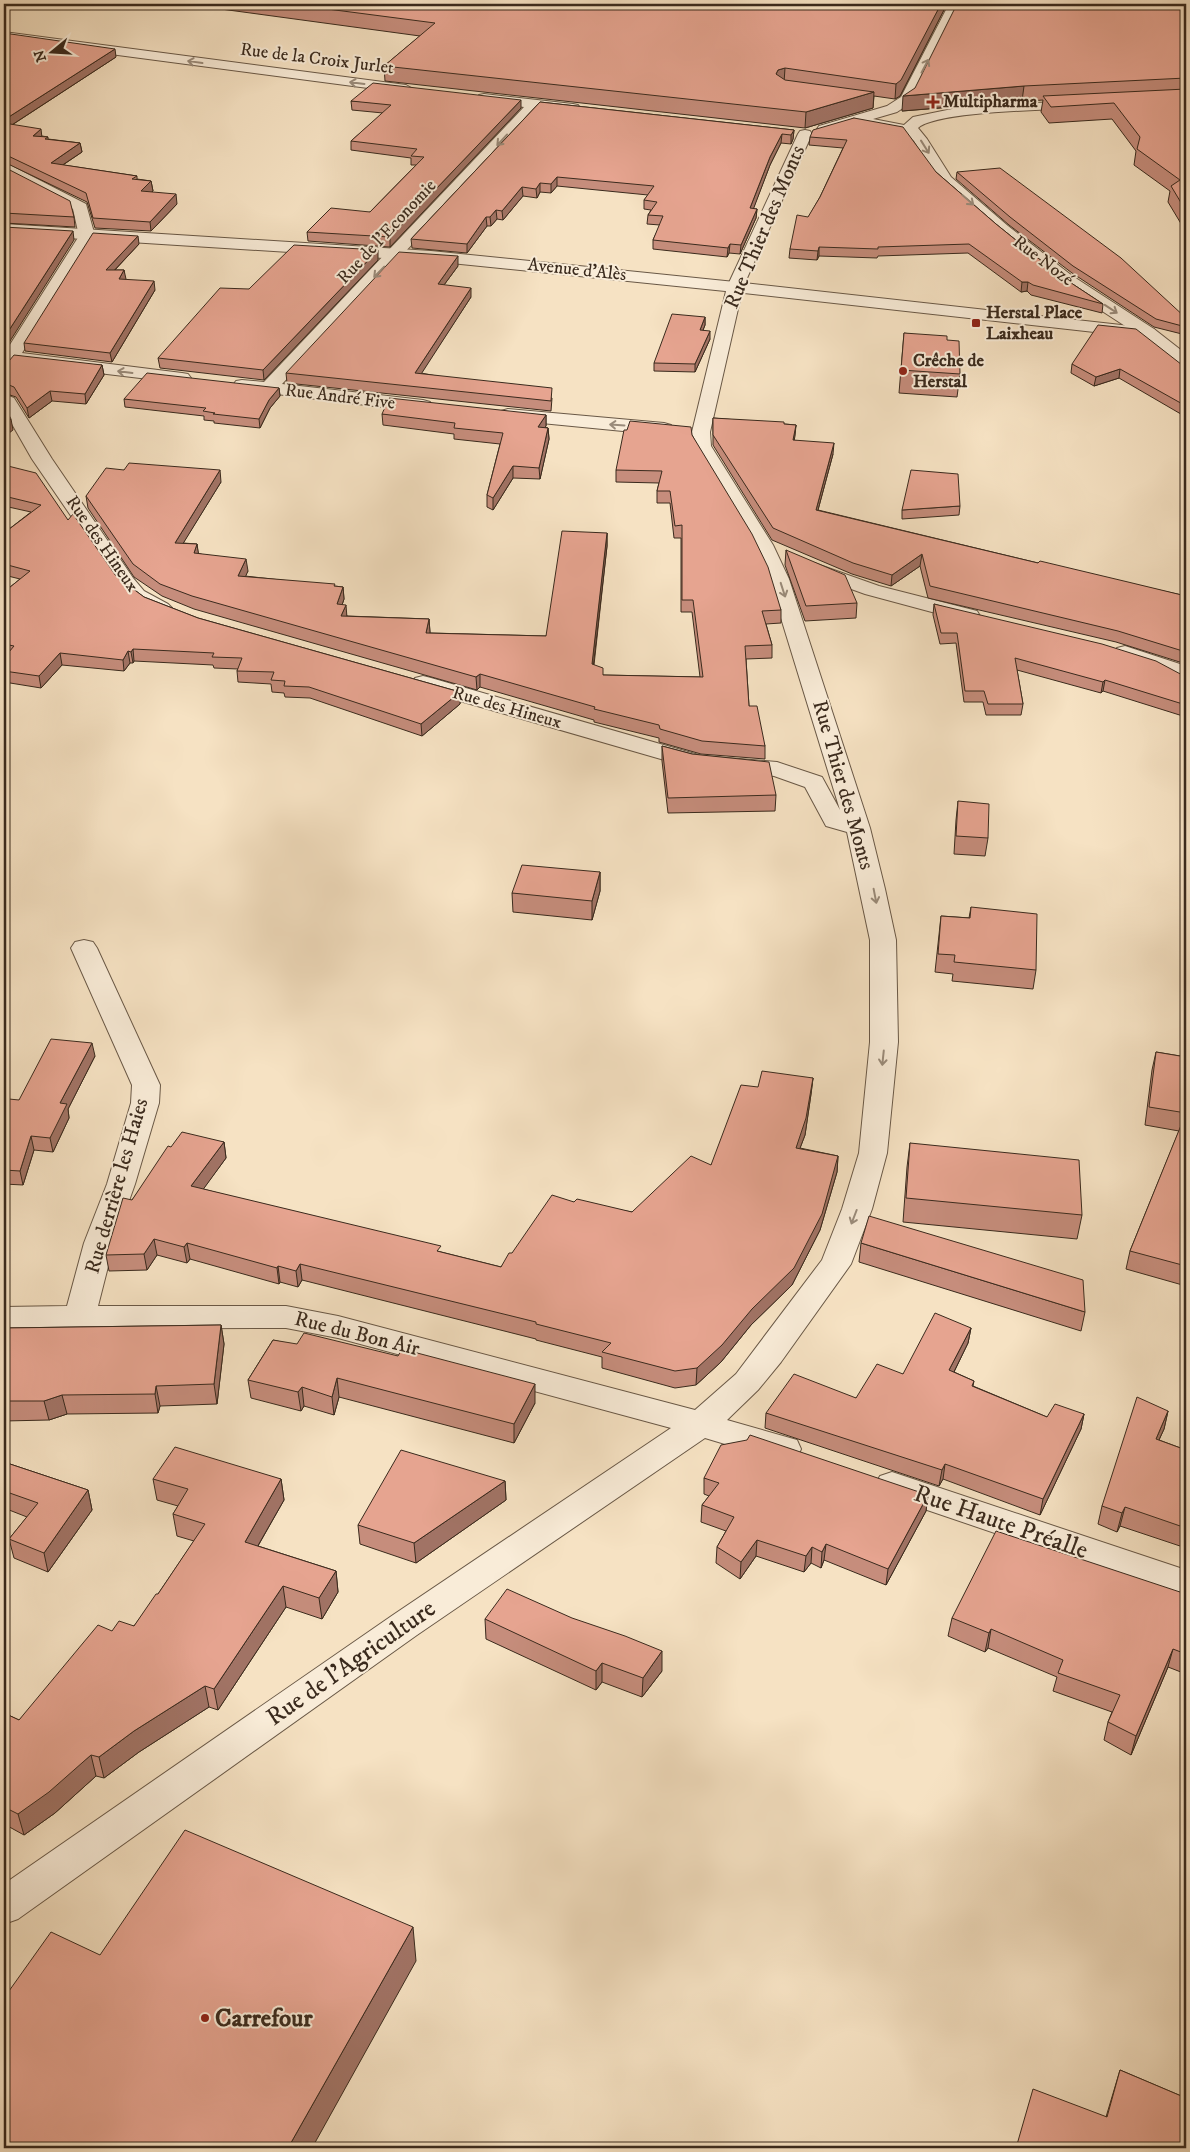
<svg xmlns="http://www.w3.org/2000/svg" width="1190" height="2152" font-family="'IM FELL DW Pica',serif">
<style>
.lines{fill:none;stroke-linecap:round;stroke-linejoin:round}
.minor-casing{stroke:#695846;stroke-width:2}
.tertiary-casing{stroke:#695846;stroke-width:2}
.minor{fill:#f9ecd8;fill-rule:evenodd}
.tertiary{fill:#f9ecd8;fill-rule:evenodd}
.wall{fill:#c68d7c;stroke:#3a2a1d}
.shaded-wall{fill:#a17365;stroke:#3a2a1d}
.building{fill:#e6a490;stroke:#3a2a1d}
.oneway{stroke:#9a8b7a}
.poi-dot{fill:#8f2418;stroke:#f9ecd8;stroke-width:2}
.labels{text-anchor:middle;dominant-baseline:central;stroke-width:4;stroke-linejoin:round;paint-order:stroke}
.far-street-label{font-size:18px;fill:#3a2a1d;stroke:#f9ecd8}
.far-poi-label{font-size:18px;font-weight:bold;fill:#3a2a1d;stroke:#f9ecd8;text-anchor:start}
.street-label{font-size:21px;fill:#3a2a1d;stroke:#f9ecd8}
.near-street-label{font-size:25px;fill:#3a2a1d;stroke:#f9ecd8}
.near-poi-label{font-size:25px;font-weight:bold;fill:#3a2a1d;stroke:#f9ecd8;text-anchor:start}
</style>
<rect width="100%" height="100%" fill="#f6e2c3"/>
<filter id="stains"><feTurbulence type="fractalNoise" baseFrequency=".004" numOctaves="4"/><feColorMatrix values="0 0 0 0 .2 0 0 0 0 .09 0 0 0 0 .02 0 0 0 .5 -.17"/></filter>
<radialGradient id="worn" r=".72"><stop offset=".6" stop-color="#630" stop-opacity="0"/><stop offset="1" stop-color="#630" stop-opacity=".3"/></radialGradient>
<g class="lines">
<defs>
<path id="minor" d="M 949,4 L 961,4 L 912,102 L 897,112 L 873,119 L 904,125 L 913,117 L 952,109 L 988,105 L 1084,101 L 1086,104 L 1084,107 L 1079,108 C 1049,110 936,111 918,128 L 927,139 L 951,177 L 1008,226 L 1071,275 L 1154,329 L 1186,354 L 1186,367 L 1180,366 L 1142,337 L 1059,283 L 996,232 L 940,183 L 914,141 L 906,134 L 864,126 L 862,122 L 824,133 L 819,132 L 817,129 L 819,126 L 887,106 L 901,97 Z
M 4,32 L 406,85 L 413,89 L 406,93 L 4,40 Z
M 484,94 L 573,104 L 578,105 L 580,108 L 578,111 L 573,112 L 539,108 L 282,384 L 423,400 L 430,402 L 432,406 L 430,410 L 423,412 L 236,389 L 233,385 L 236,381 L 242,380 L 264,382 L 524,107 L 479,101 L 477,98 L 479,95 Z
M 805,130 L 810,131 L 812,134 L 743,287 L 710,432 L 711,446 L 773,545 L 789,579 L 870,828 L 885,889 L 896,940 L 898,1042 L 887,1153 L 872,1209 L 851,1264 L 781,1362 L 758,1390 L 727,1420 L 797,1440 L 801,1449 L 797,1458 L 785,1462 L 705,1438 L 417,1635 L 18,1919 L 4,1924 L 4,1884 L 393,1615 L 671,1428 L 338,1338 L 286,1328 L 4,1329 L 4,1307 L 67,1306 L 84,1243 L 107,1184 L 131,1103 L 132,1085 L 71,948 L 75,942 L 84,940 L 93,942 L 97,948 L 160,1085 L 159,1103 L 135,1184 L 114,1243 L 98,1306 L 286,1306 L 338,1316 L 695,1410 L 736,1374 L 822,1260 L 842,1209 L 859,1153 L 870,1042 L 870,940 L 847,832 L 826,826 L 805,787 L 774,776 L 692,768 L 415,688 L 412,683 L 415,678 L 423,676 L 431,678 L 702,756 L 777,762 L 822,777 L 840,810 L 769,579 L 753,545 L 693,446 L 692,432 L 727,287 L 798,134 L 800,131 Z
M 4,162 L 86,204 L 95,236 L 22,353 L 182,373 L 188,374 L 191,378 L 188,382 L 182,383 L 15,363 L 10,369 L 4,370 L 4,351 L 6,351 L 79,236 L 73,209 L 4,173 Z
M 4,394 L 14,398 L 52,459 L 133,578 L 144,591 L 168,604 L 172,608 L 168,612 C 149,617 130,600 119,586 L 32,459 L 4,410 Z
M 508,409 L 664,423 L 671,425 L 673,429 L 671,433 L 664,435 L 501,419 L 499,415 L 501,411 Z
M 814,563 L 879,586 L 977,611 L 980,616 L 977,621 L 969,622 L 865,594 L 807,573 L 804,569 L 807,565 Z
M 1125,646 L 1186,666 L 1186,680 L 1117,658 L 1114,653 L 1117,648 Z
M 892,1472 L 1186,1570 L 1186,1598 L 880,1494 L 875,1485 L 880,1476 Z"/>
<path id="tertiary" d="M 4,224 L 431,251 L 735,282 L 1148,328 L 1154,329 L 1157,333 L 1154,337 L 1148,338 L 735,292 L 431,261 L 4,234 Z"/>
</defs>
<use href="#minor" class="minor-casing"/>
<use href="#tertiary" class="tertiary-casing"/>
<use href="#minor" class="minor"/>
<use href="#tertiary" class="tertiary"/>
</g>
<path class="wall" d="M 184,4 L 947,4 L 900,96 L 895,99 L 874,96 L 873,108 L 805,128 L 385,81 L 384,66 L 420,36 Z
M 1186,4 L 1186,232 L 1168,202 L 1170,191 L 1134,165 L 1136,151 L 1112,119 L 1049,123 L 1041,112 L 1043,100 L 902,111 L 915,88 Z
M 4,33 L 116,57 L 12,125 L 42,136 L 48,137 L 48,139 L 80,143 L 82,152 L 63,165 L 137,176 L 137,179 L 151,181 L 153,191 L 151,192 L 177,204 L 151,231 L 95,228 L 87,202 L 4,162 Z
M 351,101 L 521,108 L 390,247 L 308,241 L 307,232 L 370,212 L 416,165 L 411,165 L 411,158 L 351,150 L 351,141 L 383,113 L 352,110 Z
M 540,102 L 794,130 L 793,139 L 791,144 L 781,143 L 770,165 L 753,209 L 757,209 L 756,218 L 740,254 L 729,253 L 727,257 L 653,249 L 653,240 L 660,225 L 647,224 L 648,215 L 651,210 L 644,209 L 644,200 L 648,195 L 557,186 L 551,193 L 540,192 L 537,198 L 523,196 L 503,220 L 497,219 L 491,226 L 487,226 L 467,253 L 412,248 L 411,239 Z
M 854,118 L 936,172 L 996,224 L 1059,275 L 1103,304 L 1102,313 L 1031,295 L 1027,291 L 1021,292 L 968,253 L 878,256 L 877,258 L 819,256 L 817,260 L 789,258 L 790,249 L 820,197 L 843,148 L 809,145 L 810,137 Z
M 4,167 L 74,217 L 75,227 L 4,223 Z
M 957,172 L 1186,318 L 1186,335 L 1154,327 L 1072,273 L 1009,225 L 956,179 Z
M 139,244 L 115,270 L 124,270 L 125,280 L 155,290 L 112,362 L 25,351 L 24,343 Z
M 378,260 L 264,380 L 160,368 L 158,358 L 249,289 Z
M 458,266 L 444,285 L 471,297 L 421,373 L 552,398 L 551,411 L 287,383 L 286,373 Z
M 705,317 L 705,325 L 703,330 L 710,339 L 695,372 L 654,371 L 654,363 Z
M 904,333 L 947,340 L 960,374 L 957,397 L 899,393 Z
M 4,362 L 102,365 L 104,375 L 86,404 L 52,401 L 29,418 L 16,397 L 4,393 Z
M 1072,364 L 1186,368 L 1186,417 L 1119,378 L 1094,386 L 1071,373 Z
M 279,388 L 280,396 L 270,408 L 260,428 L 214,423 L 214,421 L 204,420 L 204,416 L 125,407 L 124,399 Z
M 382,414 L 546,415 L 546,426 L 545,427 L 548,428 L 549,439 L 540,479 L 513,478 L 493,510 L 487,507 L 487,495 L 500,444 L 454,439 L 454,434 L 383,425 Z
M 713,418 L 796,425 L 794,440 L 833,454 L 818,510 L 1038,563 L 1186,596 L 1186,664 L 1116,642 L 928,598 L 920,566 L 891,586 L 852,574 L 772,540 L 713,445 Z
M 692,435 L 781,610 L 781,623 L 766,624 L 772,645 L 772,658 L 746,659 L 749,706 L 765,746 L 765,759 L 701,754 L 659,742 L 659,738 L 594,722 L 594,720 L 480,687 L 477,690 L 194,609 L 162,596 L 134,577 L 88,508 L 86,496 L 124,470 L 221,482 L 183,543 L 197,544 L 198,553 L 248,571 L 245,576 L 343,587 L 344,599 L 342,605 L 347,616 L 429,619 L 430,633 L 546,636 L 607,533 L 607,546 L 594,665 L 603,675 L 700,677 L 692,612 L 681,612 L 681,538 L 674,538 L 670,503 L 657,503 L 657,491 L 659,483 L 616,482 L 616,470 Z
M 4,465 L 68,520 L 116,576 L 144,597 L 198,618 L 460,692 L 460,704 L 422,736 L 310,698 L 285,697 L 284,693 L 272,692 L 271,684 L 238,682 L 237,671 L 238,669 L 214,668 L 213,665 L 134,661 L 133,663 L 130,663 L 124,671 L 62,665 L 41,688 L 4,682 L 4,658 L 6,655 L 4,655 L 4,592 L 20,579 L 4,575 L 4,533 L 31,512 L 4,506 Z
M 960,506 L 959,515 L 902,519 L 902,510 Z
M 786,550 L 857,603 L 856,618 L 805,621 L 785,565 Z
M 934,604 L 1186,677 L 1186,717 L 1103,691 L 1101,693 L 1017,670 L 1023,704 L 1021,715 L 986,715 L 983,702 L 964,702 L 956,643 L 940,644 L 933,615 Z
M 662,746 L 692,754 L 776,795 L 775,811 L 668,813 L 662,761 Z
M 958,801 L 988,838 L 985,856 L 954,854 L 956,820 Z
M 600,872 L 600,891 L 592,920 L 513,912 L 512,893 Z
M 971,907 L 1036,970 L 1033,989 L 952,981 L 953,974 L 935,972 L 941,916 L 969,918 Z
M 1156,1052 L 1186,1057 L 1186,1286 L 1126,1269 L 1130,1251 L 1179,1131 L 1145,1125 L 1152,1070 Z
M 95,1056 L 68,1109 L 69,1118 L 53,1152 L 34,1150 L 23,1185 L 4,1184 L 4,1114 L 19,1100 Z
M 813,1078 L 811,1094 L 805,1135 L 800,1148 L 838,1156 L 837,1172 L 820,1230 L 792,1285 L 751,1325 L 721,1362 L 696,1385 L 675,1388 L 602,1368 L 602,1357 L 536,1340 L 536,1339 L 302,1280 L 298,1287 L 280,1282 L 279,1284 L 190,1259 L 187,1263 L 157,1255 L 147,1270 L 109,1271 L 106,1255 L 132,1200 L 171,1147 L 224,1142 L 226,1158 L 203,1189 L 441,1252 L 501,1267 L 512,1253 L 574,1202 L 632,1212 L 711,1165 L 758,1087 Z
M 910,1143 L 1082,1215 L 1077,1239 L 903,1222 L 907,1167 Z
M 861,1243 L 1085,1312 L 1081,1331 L 859,1262 Z
M 221,1325 L 224,1344 L 217,1404 L 160,1406 L 158,1413 L 67,1414 L 49,1420 L 4,1421 L 4,1328 Z
M 971,1328 L 968,1343 L 954,1372 L 974,1381 L 973,1386 L 1047,1417 L 1084,1414 L 1081,1429 L 1040,1515 L 943,1479 L 939,1486 L 765,1428 L 766,1413 L 856,1398 L 903,1374 Z
M 273,1340 L 535,1403 L 514,1443 L 339,1397 L 334,1415 L 304,1406 L 301,1411 L 251,1398 L 248,1380 Z
M 1186,1350 L 1186,1365 L 1183,1364 Z
M 1168,1411 L 1164,1429 L 1159,1440 L 1186,1450 L 1186,1548 L 1120,1526 L 1117,1532 L 1098,1524 L 1102,1506 Z
M 4,1462 L 88,1490 L 92,1510 L 48,1572 L 14,1558 L 9,1539 L 27,1517 L 4,1508 Z
M 704,1478 L 928,1495 L 926,1511 L 886,1585 L 824,1560 L 821,1568 L 811,1563 L 804,1572 L 756,1556 L 740,1579 L 716,1563 L 717,1547 L 726,1531 L 701,1522 L 702,1505 L 709,1496 L 704,1494 Z
M 153,1479 L 281,1479 L 284,1500 L 258,1546 L 336,1571 L 338,1592 L 322,1619 L 286,1607 L 218,1710 L 209,1707 L 139,1752 L 104,1778 L 96,1776 L 55,1813 L 24,1835 L 4,1824 L 4,1713 L 19,1720 L 112,1631 L 134,1626 L 158,1594 L 194,1541 L 177,1536 L 173,1514 L 178,1506 L 157,1500 Z
M 505,1481 L 506,1500 L 416,1563 L 360,1544 L 358,1525 Z
M 1186,1594 L 1186,1674 L 1168,1667 L 1131,1755 L 1104,1740 L 1108,1722 L 1112,1712 L 1053,1691 L 1057,1677 L 988,1648 L 985,1652 L 948,1636 L 952,1618 Z
M 485,1619 L 662,1671 L 642,1697 L 602,1682 L 596,1690 L 486,1639 Z
M 1120,2070 L 1186,2098 L 1106,2117 Z"/>
<path class="shaded-wall" d="M 941,4 L 947,4 L 900,96 L 895,99 L 896,84 Z
M 115,49 L 116,57 L 4,130 L 4,120 Z
M 785,68 L 784,83 L 776,74 L 778,70 Z
M 1024,86 L 1022,101 L 902,111 L 903,96 Z
M 874,92 L 873,108 L 805,128 L 806,112 Z
M 521,100 L 521,108 L 390,247 L 390,237 Z
M 41,129 L 42,138 L 33,136 Z
M 794,130 L 793,139 L 791,144 L 791,135 Z
M 782,134 L 781,143 L 770,165 L 750,218 L 750,208 L 770,157 Z
M 80,143 L 82,152 L 52,172 L 51,163 Z
M 557,177 L 557,186 L 551,193 L 551,184 Z
M 151,181 L 153,191 L 142,200 L 141,191 Z
M 540,183 L 540,192 L 537,198 L 536,189 Z
M 522,187 L 523,196 L 503,220 L 502,211 Z
M 176,194 L 177,204 L 151,231 L 150,222 Z
M 757,209 L 756,218 L 740,254 L 741,245 Z
M 496,210 L 497,219 L 491,226 L 490,217 Z
M 486,217 L 487,226 L 467,253 L 467,244 Z
M 73,231 L 74,240 L 5,349 L 4,349 L 4,338 Z
M 138,236 L 139,244 L 107,278 L 106,270 Z
M 730,244 L 729,253 L 727,257 L 728,248 Z
M 819,247 L 819,256 L 817,260 L 818,251 Z
M 378,250 L 378,260 L 264,380 L 263,370 Z
M 458,256 L 458,266 L 438,293 L 438,284 Z
M 124,270 L 126,279 L 120,288 L 119,279 Z
M 154,281 L 155,290 L 112,362 L 110,353 Z
M 1022,282 L 1028,282 L 1027,291 L 1021,292 Z
M 471,288 L 471,297 L 416,382 L 415,373 Z
M 705,317 L 705,325 L 700,338 L 700,330 Z
M 710,331 L 710,339 L 695,372 L 695,364 Z
M 102,365 L 104,375 L 86,404 L 85,394 Z
M 1120,369 L 1119,378 L 1094,386 L 1096,377 Z
M 279,388 L 280,396 L 270,408 L 260,428 L 259,419 L 269,400 Z
M 50,391 L 52,401 L 29,418 L 27,408 Z
M 546,415 L 546,426 L 538,438 L 538,427 Z
M 11,419 L 13,430 L 4,437 L 4,425 Z
M 796,425 L 795,436 L 792,451 L 793,440 Z
M 548,428 L 549,439 L 540,479 L 539,468 Z
M 834,443 L 833,454 L 815,521 L 816,510 Z
M 513,466 L 513,478 L 493,510 L 493,498 Z
M 220,470 L 221,482 L 176,555 L 175,543 Z
M 607,533 L 607,546 L 592,677 L 592,664 Z
M 197,544 L 199,557 L 194,553 Z
M 922,554 L 920,566 L 891,586 L 892,575 Z
M 246,559 L 248,571 L 240,589 L 238,576 Z
M 343,587 L 344,599 L 338,617 L 337,604 Z
M 346,605 L 347,618 L 341,616 Z
M 429,619 L 430,632 L 427,646 L 426,633 Z
M 133,649 L 134,661 L 133,663 L 131,652 Z
M 128,651 L 130,663 L 124,671 L 123,660 Z
M 60,653 L 62,665 L 41,688 L 39,676 Z
M 480,674 L 480,687 L 477,690 L 476,677 Z
M 1105,680 L 1103,691 L 1101,693 L 1103,682 Z
M 460,692 L 460,704 L 422,736 L 421,724 Z
M 600,872 L 600,891 L 592,920 L 592,901 Z
M 92,1043 L 95,1056 L 68,1109 L 69,1118 L 53,1152 L 50,1138 L 60,1103 Z
M 813,1078 L 811,1094 L 805,1135 L 794,1164 L 796,1148 Z
M 31,1136 L 34,1150 L 23,1185 L 20,1171 Z
M 224,1142 L 226,1158 L 194,1202 L 191,1186 Z
M 838,1156 L 837,1172 L 820,1230 L 792,1285 L 751,1325 L 721,1362 L 696,1385 L 697,1368 Z
M 154,1239 L 157,1255 L 147,1270 L 144,1254 Z
M 187,1243 L 190,1259 L 187,1263 L 184,1247 Z
M 300,1264 L 302,1280 L 298,1287 L 296,1271 Z
M 278,1266 L 280,1282 L 279,1284 L 277,1268 Z
M 221,1325 L 224,1344 L 217,1404 L 214,1384 Z
M 971,1328 L 968,1343 L 947,1386 L 949,1370 Z
M 337,1378 L 339,1397 L 334,1415 L 332,1397 Z
M 535,1384 L 535,1403 L 514,1443 L 514,1424 Z
M 156,1386 L 160,1406 L 158,1413 L 155,1394 Z
M 302,1387 L 304,1406 L 301,1411 L 298,1392 Z
M 62,1395 L 67,1414 L 49,1420 L 44,1401 Z
M 1168,1411 L 1164,1429 L 1151,1457 L 1156,1439 Z
M 1084,1414 L 1081,1429 L 1040,1515 L 1043,1499 Z
M 945,1464 L 943,1479 L 939,1486 L 942,1470 Z
M 281,1479 L 284,1500 L 248,1563 L 245,1542 Z
M 505,1481 L 506,1500 L 416,1563 L 414,1543 Z
M 88,1490 L 92,1510 L 48,1572 L 44,1553 Z
M 928,1495 L 926,1511 L 886,1585 L 888,1569 Z
M 1125,1507 L 1120,1526 L 1117,1532 L 1122,1513 Z
M 757,1540 L 756,1556 L 740,1579 L 741,1562 Z
M 826,1544 L 824,1560 L 821,1568 L 822,1552 Z
M 812,1547 L 811,1563 L 804,1572 L 806,1556 Z
M 336,1571 L 338,1592 L 322,1619 L 319,1598 Z
M 283,1586 L 286,1607 L 218,1710 L 214,1689 Z
M 991,1629 L 988,1648 L 985,1652 L 989,1633 Z
M 1173,1649 L 1168,1667 L 1131,1755 L 1136,1736 Z
M 662,1651 L 662,1671 L 642,1697 L 643,1678 Z
M 602,1663 L 602,1682 L 596,1690 L 596,1671 Z
M 205,1686 L 209,1707 L 139,1752 L 104,1778 L 99,1757 L 134,1731 Z
M 91,1755 L 96,1776 L 55,1813 L 24,1835 L 18,1814 Z
M 413,1927 L 416,1961 L 312,2148 L 288,2148 Z"/>
<path class="building" d="M 289,4 L 941,4 L 901,80 L 896,84 L 785,68 L 778,70 L 776,74 L 785,80 L 874,92 L 806,112 L 384,66 L 435,23 Z
M 957,4 L 1186,4 L 1186,78 L 1024,86 L 903,96 L 915,88 Z
M 4,33 L 115,49 L 4,120 Z
M 373,83 L 521,100 L 390,237 L 307,232 L 331,208 L 370,212 L 424,157 L 411,156 L 417,149 L 351,141 L 391,105 L 351,101 Z
M 1186,89 L 1186,211 L 1171,186 L 1180,180 L 1137,149 L 1140,137 L 1114,103 L 1051,107 L 1043,96 Z
M 540,102 L 794,130 L 791,135 L 782,134 L 770,157 L 750,208 L 757,209 L 741,245 L 730,244 L 728,248 L 653,240 L 663,216 L 648,215 L 657,202 L 644,200 L 654,186 L 557,177 L 551,184 L 540,183 L 536,189 L 522,187 L 502,211 L 496,210 L 490,217 L 486,217 L 467,244 L 411,239 Z
M 854,118 L 903,127 L 936,172 L 996,224 L 1059,275 L 1103,304 L 1033,285 L 1028,282 L 1022,282 L 969,244 L 878,247 L 878,249 L 819,247 L 818,251 L 790,249 L 797,215 L 808,217 L 820,197 L 847,140 L 810,137 L 813,130 Z
M 4,123 L 41,129 L 33,136 L 48,137 L 45,139 L 80,143 L 51,163 L 137,176 L 132,179 L 151,181 L 141,191 L 176,194 L 150,222 L 93,218 L 86,193 L 4,154 Z
M 4,167 L 70,201 L 74,217 L 4,213 Z
M 1000,168 L 1121,258 L 1186,318 L 1186,327 L 1156,319 L 1073,266 L 1010,217 L 957,172 Z
M 4,227 L 73,231 L 4,338 Z
M 93,233 L 138,236 L 106,270 L 124,270 L 119,279 L 154,281 L 110,353 L 24,343 Z
M 294,245 L 378,250 L 263,370 L 158,358 L 220,288 L 249,289 Z
M 399,252 L 458,256 L 438,284 L 471,288 L 415,373 L 552,388 L 551,401 L 286,373 Z
M 672,314 L 705,317 L 700,330 L 710,331 L 695,364 L 654,363 Z
M 1098,325 L 1136,329 L 1186,368 L 1186,406 L 1120,369 L 1096,377 L 1072,364 Z
M 904,333 L 947,336 L 947,340 L 959,341 L 960,374 L 901,370 Z
M 14,355 L 102,365 L 85,394 L 50,391 L 27,408 L 14,387 L 4,383 L 4,362 L 9,361 Z
M 147,373 L 279,388 L 269,400 L 259,419 L 213,414 L 215,413 L 203,411 L 206,408 L 124,399 Z
M 389,398 L 546,415 L 538,427 L 548,428 L 539,468 L 513,466 L 493,498 L 487,495 L 503,433 L 454,428 L 455,423 L 382,414 Z
M 4,406 L 11,419 L 4,425 Z
M 713,418 L 784,422 L 784,424 L 796,425 L 793,440 L 834,443 L 816,510 L 1038,563 L 1040,561 L 1128,582 L 1186,596 L 1186,652 L 1118,631 L 930,586 L 922,554 L 892,575 L 853,563 L 773,528 L 713,435 Z
M 630,421 L 691,427 L 692,435 L 752,534 L 768,567 L 781,610 L 762,611 L 772,645 L 745,646 L 749,706 L 757,706 L 765,746 L 702,741 L 660,729 L 659,725 L 594,709 L 595,707 L 480,674 L 476,677 L 192,596 L 160,584 L 133,564 L 86,496 L 106,468 L 124,470 L 129,463 L 220,470 L 175,543 L 197,544 L 194,553 L 246,559 L 238,576 L 335,584 L 334,586 L 343,587 L 337,604 L 346,605 L 341,616 L 429,619 L 426,633 L 546,636 L 562,531 L 607,533 L 592,664 L 603,668 L 603,675 L 703,677 L 693,600 L 682,600 L 682,525 L 675,526 L 670,491 L 657,491 L 662,471 L 616,470 L 624,430 L 627,430 Z
M 4,465 L 36,473 L 68,520 L 73,514 L 116,576 L 144,597 L 198,618 L 460,692 L 421,724 L 309,687 L 284,686 L 285,681 L 271,680 L 274,672 L 237,671 L 242,658 L 212,657 L 214,653 L 133,649 L 131,652 L 128,651 L 123,660 L 60,653 L 39,676 L 4,671 L 4,658 L 14,646 L 4,644 L 4,628 L 7,624 L 4,624 L 4,592 L 30,571 L 4,564 L 4,533 L 41,505 L 4,496 Z
M 911,470 L 958,474 L 960,506 L 902,510 Z
M 786,550 L 845,575 L 857,603 L 806,606 Z
M 934,604 L 1102,644 L 1156,661 L 1186,677 L 1186,705 L 1105,680 L 1103,682 L 1015,658 L 1023,704 L 988,704 L 984,691 L 965,691 L 957,633 L 941,633 Z
M 662,746 L 692,754 L 769,762 L 776,795 L 668,798 Z
M 958,801 L 989,804 L 988,838 L 956,836 Z
M 522,865 L 600,872 L 592,901 L 512,893 Z
M 971,907 L 1037,914 L 1036,970 L 954,962 L 955,955 L 938,954 L 941,916 L 970,918 Z
M 51,1039 L 92,1043 L 60,1103 L 67,1104 L 50,1138 L 31,1136 L 20,1171 L 4,1170 L 4,1114 L 9,1099 L 19,1100 Z
M 1156,1052 L 1186,1057 L 1186,1266 L 1130,1251 L 1186,1113 L 1149,1107 Z
M 762,1071 L 813,1078 L 806,1118 L 796,1148 L 838,1156 L 822,1214 L 794,1268 L 752,1309 L 722,1345 L 697,1368 L 675,1371 L 602,1352 L 611,1343 L 536,1324 L 536,1322 L 300,1264 L 296,1271 L 278,1266 L 277,1268 L 187,1243 L 184,1247 L 154,1239 L 144,1254 L 106,1255 L 123,1198 L 132,1200 L 168,1146 L 171,1147 L 182,1132 L 224,1142 L 191,1186 L 441,1246 L 437,1251 L 501,1267 L 509,1253 L 512,1253 L 552,1195 L 574,1202 L 577,1199 L 632,1212 L 691,1156 L 711,1165 L 741,1085 L 758,1087 Z
M 910,1143 L 1079,1160 L 1082,1215 L 906,1198 Z
M 869,1216 L 1083,1280 L 1085,1312 L 861,1243 Z
M 935,1313 L 971,1328 L 949,1370 L 974,1381 L 972,1386 L 1047,1417 L 1055,1404 L 1084,1414 L 1043,1499 L 945,1464 L 942,1470 L 766,1413 L 794,1374 L 856,1398 L 877,1364 L 903,1374 Z
M 221,1325 L 214,1384 L 156,1386 L 155,1394 L 62,1395 L 44,1401 L 4,1401 L 4,1328 Z
M 304,1333 L 398,1356 L 402,1349 L 535,1384 L 514,1424 L 337,1378 L 332,1397 L 302,1387 L 298,1392 L 248,1380 L 273,1340 L 297,1344 Z
M 1137,1397 L 1168,1411 L 1156,1439 L 1186,1450 L 1186,1528 L 1125,1507 L 1122,1513 L 1102,1506 Z
M 750,1435 L 928,1495 L 888,1569 L 826,1544 L 822,1552 L 812,1547 L 806,1556 L 757,1540 L 741,1562 L 717,1547 L 734,1517 L 702,1505 L 719,1483 L 704,1478 L 721,1445 L 747,1440 Z
M 175,1447 L 281,1479 L 245,1542 L 336,1571 L 319,1598 L 283,1586 L 214,1689 L 205,1686 L 134,1731 L 99,1757 L 91,1755 L 49,1792 L 18,1814 L 4,1807 L 4,1713 L 19,1720 L 98,1625 L 112,1631 L 119,1621 L 134,1626 L 156,1594 L 158,1594 L 205,1524 L 173,1514 L 188,1489 L 153,1479 Z
M 401,1450 L 505,1481 L 414,1543 L 358,1525 Z
M 4,1462 L 88,1490 L 44,1553 L 9,1539 L 38,1503 L 4,1491 Z
M 996,1531 L 1186,1594 L 1186,1654 L 1173,1649 L 1136,1736 L 1108,1722 L 1120,1695 L 1058,1673 L 1063,1660 L 991,1629 L 989,1633 L 952,1618 Z
M 507,1589 L 572,1618 L 625,1636 L 662,1651 L 643,1678 L 602,1663 L 596,1671 L 485,1619 Z
M 185,1830 L 413,1927 L 288,2148 L 4,2148 L 4,1998 L 51,1932 L 100,1955 Z
M 1120,2070 L 1186,2098 L 1186,2148 L 1016,2148 L 1033,2089 L 1107,2117 Z"/>
<defs><path id="oneway-shaft" d="M-6 0H5M1.5-3L5.5 0L1.5 3" fill="none" stroke-width="1.6" stroke-linecap="round" stroke-linejoin="round" transform="scale(1.25)"/></defs>
<g class="oneway">
<use href="#oneway-shaft" transform="translate(195 62) rotate(-172)"/>
<use href="#oneway-shaft" transform="translate(925 66) rotate(-62)"/>
<use href="#oneway-shaft" transform="translate(357 83) rotate(-173)"/>
<use href="#oneway-shaft" transform="translate(502 140) rotate(133)"/>
<use href="#oneway-shaft" transform="translate(925 147) rotate(58)"/>
<use href="#oneway-shaft" transform="translate(968 200) rotate(41)"/>
<use href="#oneway-shaft" transform="translate(379 272) rotate(134)"/>
<use href="#oneway-shaft" transform="translate(1111 309) rotate(33)"/>
<use href="#oneway-shaft" transform="translate(125 372) rotate(-173)"/>
<use href="#oneway-shaft" transform="translate(617 425) rotate(-176)"/>
<use href="#oneway-shaft" transform="translate(783 590) rotate(72)"/>
<use href="#oneway-shaft" transform="translate(875 896) rotate(79)"/>
<use href="#oneway-shaft" transform="translate(883 1058) rotate(96)"/>
<use href="#oneway-shaft" transform="translate(854 1217) rotate(111)"/>
</g>
<g class="poi-dot">
<path d="M930.5 94.5h5v5h5v5h-5v5h-5v-5h-5v-5h5z"/>
<rect x="971" y="318" width="10" height="10" rx="2.5"/>
<circle cx="903" cy="371" r="5"/>
<circle cx="205" cy="2018" r="5"/>
</g>
<g class="labels">
<g class="far-street-label">
<text transform="translate(317 59) rotate(7)">Rue de la Croix Jurlet</text>
<text transform="translate(387 232) rotate(-47)">Rue de l'Economie</text>
<text transform="translate(1043 261) rotate(37)">Rue Nozé</text>
<text transform="translate(577 270) rotate(6)">Avenue d'Alès</text>
<text transform="translate(340 397) rotate(7)">Rue André Five</text>
<text transform="translate(102 544) rotate(55)">Rue des Hineux</text>
<text transform="translate(507 708) rotate(16)">Rue des Hineux</text>
</g>
<g class="far-poi-label">
<text x="943" y="102">Multipharma</text>
<text x="986" y="313">Herstal Place<tspan x="986" dy="21">Laixheau</tspan></text>
<text x="913" y="361">Crêche de<tspan x="913" dy="21">Herstal</tspan></text>
</g>
<g class="street-label">
<text transform="translate(765 227) rotate(-67)">Rue Thier des Monts</text>
<text transform="translate(843 785) rotate(74)">Rue Thier des Monts</text>
<text transform="translate(117 1186) rotate(-74)">Rue derrière les Haies</text>
<text transform="translate(357 1334) rotate(14)">Rue du Bon Air</text>
</g>
<g class="near-street-label">
<text transform="translate(1001 1522) rotate(19)">Rue Haute Préalle</text>
<text transform="translate(351 1663) rotate(-35)">Rue de l'Agriculture</text>
</g>
<g class="near-poi-label">
<text x="215" y="2018">Carrefour</text>
</g>
</g>
<rect width="1190" height="2152" fill="none" stroke="#f6e2c3" stroke-width="20"/>
<rect x="5" y="5" width="1180" height="2142" fill="none" stroke="#3a2a1d" stroke-width="2.5"/>
<rect x="10" y="10" width="1170" height="2132" fill="none" stroke="#3a2a1d"/>
<g transform="translate(52 52) rotate(252)" stroke="#f9ecd8" stroke-width="4" paint-order="stroke">
<path d="M0-4L9 19L0 12L-9 19Z" fill="#3a2a1d"/>
<text y="-8" font-size="14" font-weight="bold" text-anchor="middle" fill="#3a2a1d">N</text>
</g>
<rect width="100%" height="100%" filter="url(#stains)"/>
<rect width="100%" height="100%" fill="url(#worn)"/>
</svg>
